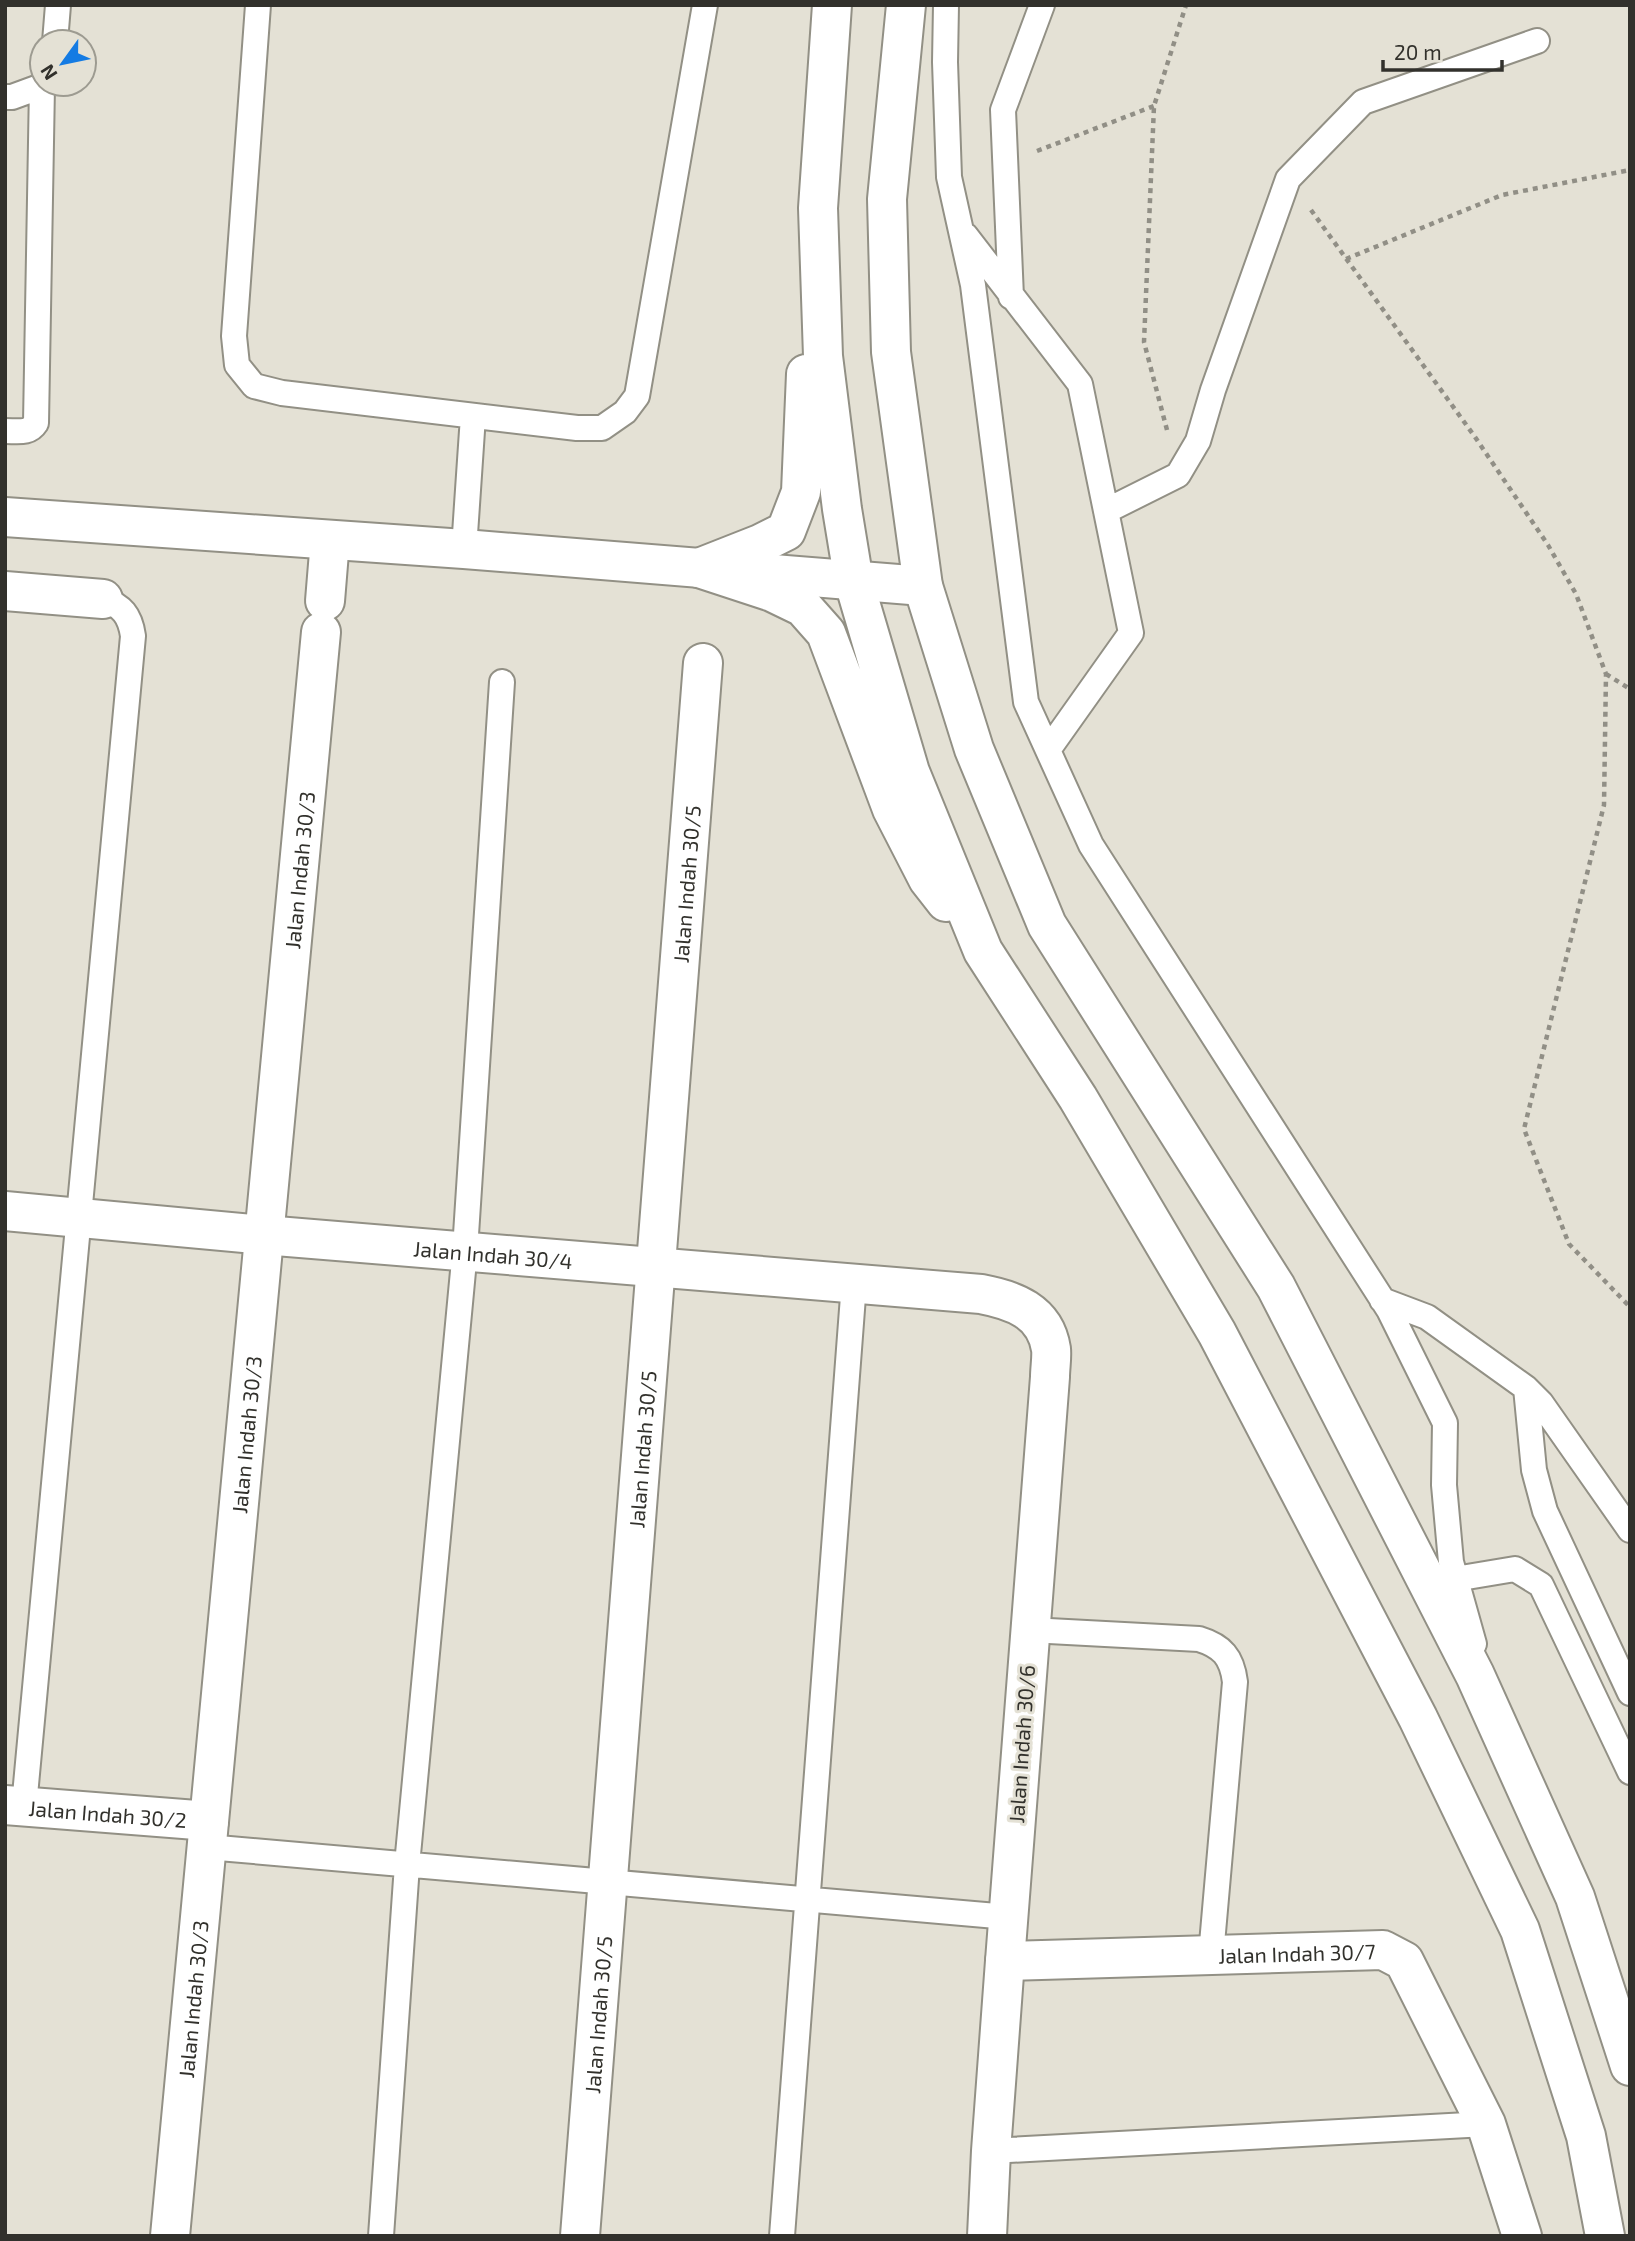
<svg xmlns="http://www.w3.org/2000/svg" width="1635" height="2241" font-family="'Exo 2',sans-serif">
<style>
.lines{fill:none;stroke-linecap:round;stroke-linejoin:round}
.lane-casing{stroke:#929085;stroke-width:28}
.street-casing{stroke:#929085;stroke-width:42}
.secondary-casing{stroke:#929085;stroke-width:42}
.path{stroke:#918f86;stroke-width:4.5;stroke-dasharray:5 5;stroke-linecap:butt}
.lane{stroke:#fff;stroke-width:24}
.street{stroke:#fff;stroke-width:38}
.secondary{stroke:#fff;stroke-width:38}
.labels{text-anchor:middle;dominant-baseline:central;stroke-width:6;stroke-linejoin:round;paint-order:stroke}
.street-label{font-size:21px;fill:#32312c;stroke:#e4e1d5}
</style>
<rect width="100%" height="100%" fill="#e4e1d5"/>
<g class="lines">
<defs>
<path id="lane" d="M 258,5 L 234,336 L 237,365 L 254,386 L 282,393 L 577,428 L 602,428 L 625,412 L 637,396 L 705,5
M 946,5 L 945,62 L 949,177 L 973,285 L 1026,702 L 1091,845 L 1389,1310 L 1445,1423 L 1444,1485 L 1451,1562 L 1474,1644
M 55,42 L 58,5
M 5,97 L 12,97 L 42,86 L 43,84
M 966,236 L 1080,384 L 1131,633 L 1048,750
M 1011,297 L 1003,110 L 1042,5
M 5,431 C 18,431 29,434 36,423 L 42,86
M 1106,511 L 1178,475 L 1198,441 L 1213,390 L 1288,179 L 1363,102 L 1537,41
M 464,549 L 473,416
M 1382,1300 L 1427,1317 L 1526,1388 L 1541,1403 L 1630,1530
M 1526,1388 L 1534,1470 L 1545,1511 L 1630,1693
M 1455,1579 L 1515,1569 L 1541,1585 L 1630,1772
M 1030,1630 L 1199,1639 C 1222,1646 1232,1657 1235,1682 L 1211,1955
M 24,1806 L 133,636 C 130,615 122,606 103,599
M 207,1847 L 1008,1917
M 991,2151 L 1486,2124
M 381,2236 L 407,1865 L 465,1250 L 502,682
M 782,2236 L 854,1283"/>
<g id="street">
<path d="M 5,517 L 464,549 L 923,586"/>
<path d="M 5,591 L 103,599"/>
<path d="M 325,601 L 330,540"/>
<path id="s1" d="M 5,1211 L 264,1235 L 981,1294 C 1013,1300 1045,1311 1051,1349 C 1052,1357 1050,1368 1050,1377 L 1005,1961 L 991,2151 L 987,2236"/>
<path id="s2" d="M 5,1805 L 209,1821"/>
<path id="s3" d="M 1005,1961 L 1383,1950 L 1404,1961 L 1486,2124 L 1522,2236"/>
<path id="s4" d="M 170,2236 L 321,632"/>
<path id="s5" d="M 580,2236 L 703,663"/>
</g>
<path id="secondary" d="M 832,5 L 818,208 L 823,356 L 842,509 L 854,582 L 910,772 L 983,951 L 1078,1098 L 1217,1333 L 1418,1718 L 1520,1930 L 1586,2136 L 1605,2236
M 906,5 L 887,199 L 891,352 L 923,586 L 974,749 L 1047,925 L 1276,1287 L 1475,1675 L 1575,1897 L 1630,2066
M 699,568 L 772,592 L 803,607 L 826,633 L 892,809 L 928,879 L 946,902
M 699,568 L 760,544 L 786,531 L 801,492 L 806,374"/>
</defs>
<use href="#lane" class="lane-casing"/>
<use href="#street" class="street-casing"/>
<use href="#secondary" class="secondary-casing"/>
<path class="path" d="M 1037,151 L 1154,106
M 1311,210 L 1475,437 L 1548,545 L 1576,594 L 1606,674 L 1604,805 L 1524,1129 L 1569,1244 L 1630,1307
M 1346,259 L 1502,195 L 1630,170
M 1167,430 L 1144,342 L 1154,106 L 1186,5
M 1606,674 L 1630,689"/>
<use href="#lane" class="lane"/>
<use href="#street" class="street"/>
<use href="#secondary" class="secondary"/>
</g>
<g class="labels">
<g class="street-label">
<text stroke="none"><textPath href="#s4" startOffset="1372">Jalan Indah 30/3</textPath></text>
<text stroke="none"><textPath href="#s5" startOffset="1356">Jalan Indah 30/5</textPath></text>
<text stroke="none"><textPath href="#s1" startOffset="490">Jalan Indah 30/4</textPath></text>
<text stroke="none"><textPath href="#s4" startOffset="805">Jalan Indah 30/3</textPath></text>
<text stroke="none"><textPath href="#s5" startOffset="789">Jalan Indah 30/5</textPath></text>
<text transform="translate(1021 1744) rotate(-86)">Jalan Indah 30/6</text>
<text stroke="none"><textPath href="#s2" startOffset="103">Jalan Indah 30/2</textPath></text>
<text stroke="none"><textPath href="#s3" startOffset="292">Jalan Indah 30/7</textPath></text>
<text stroke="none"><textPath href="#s4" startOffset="238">Jalan Indah 30/3</textPath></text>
<text stroke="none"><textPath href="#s5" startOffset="222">Jalan Indah 30/5</textPath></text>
</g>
</g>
<rect width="1635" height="2241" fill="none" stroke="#32312c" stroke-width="14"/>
<g transform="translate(63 63) rotate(237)"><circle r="33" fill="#e4e1d5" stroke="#9d9b91" stroke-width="2"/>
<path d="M0-5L12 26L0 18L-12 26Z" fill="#147be3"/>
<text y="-10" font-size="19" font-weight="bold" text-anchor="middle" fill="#32312c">N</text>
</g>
<path d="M1383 60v10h119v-10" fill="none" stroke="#32312c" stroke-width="3.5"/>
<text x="1394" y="60" font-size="21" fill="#32312c" stroke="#e4e1d5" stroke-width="5" paint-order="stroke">20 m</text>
</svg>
